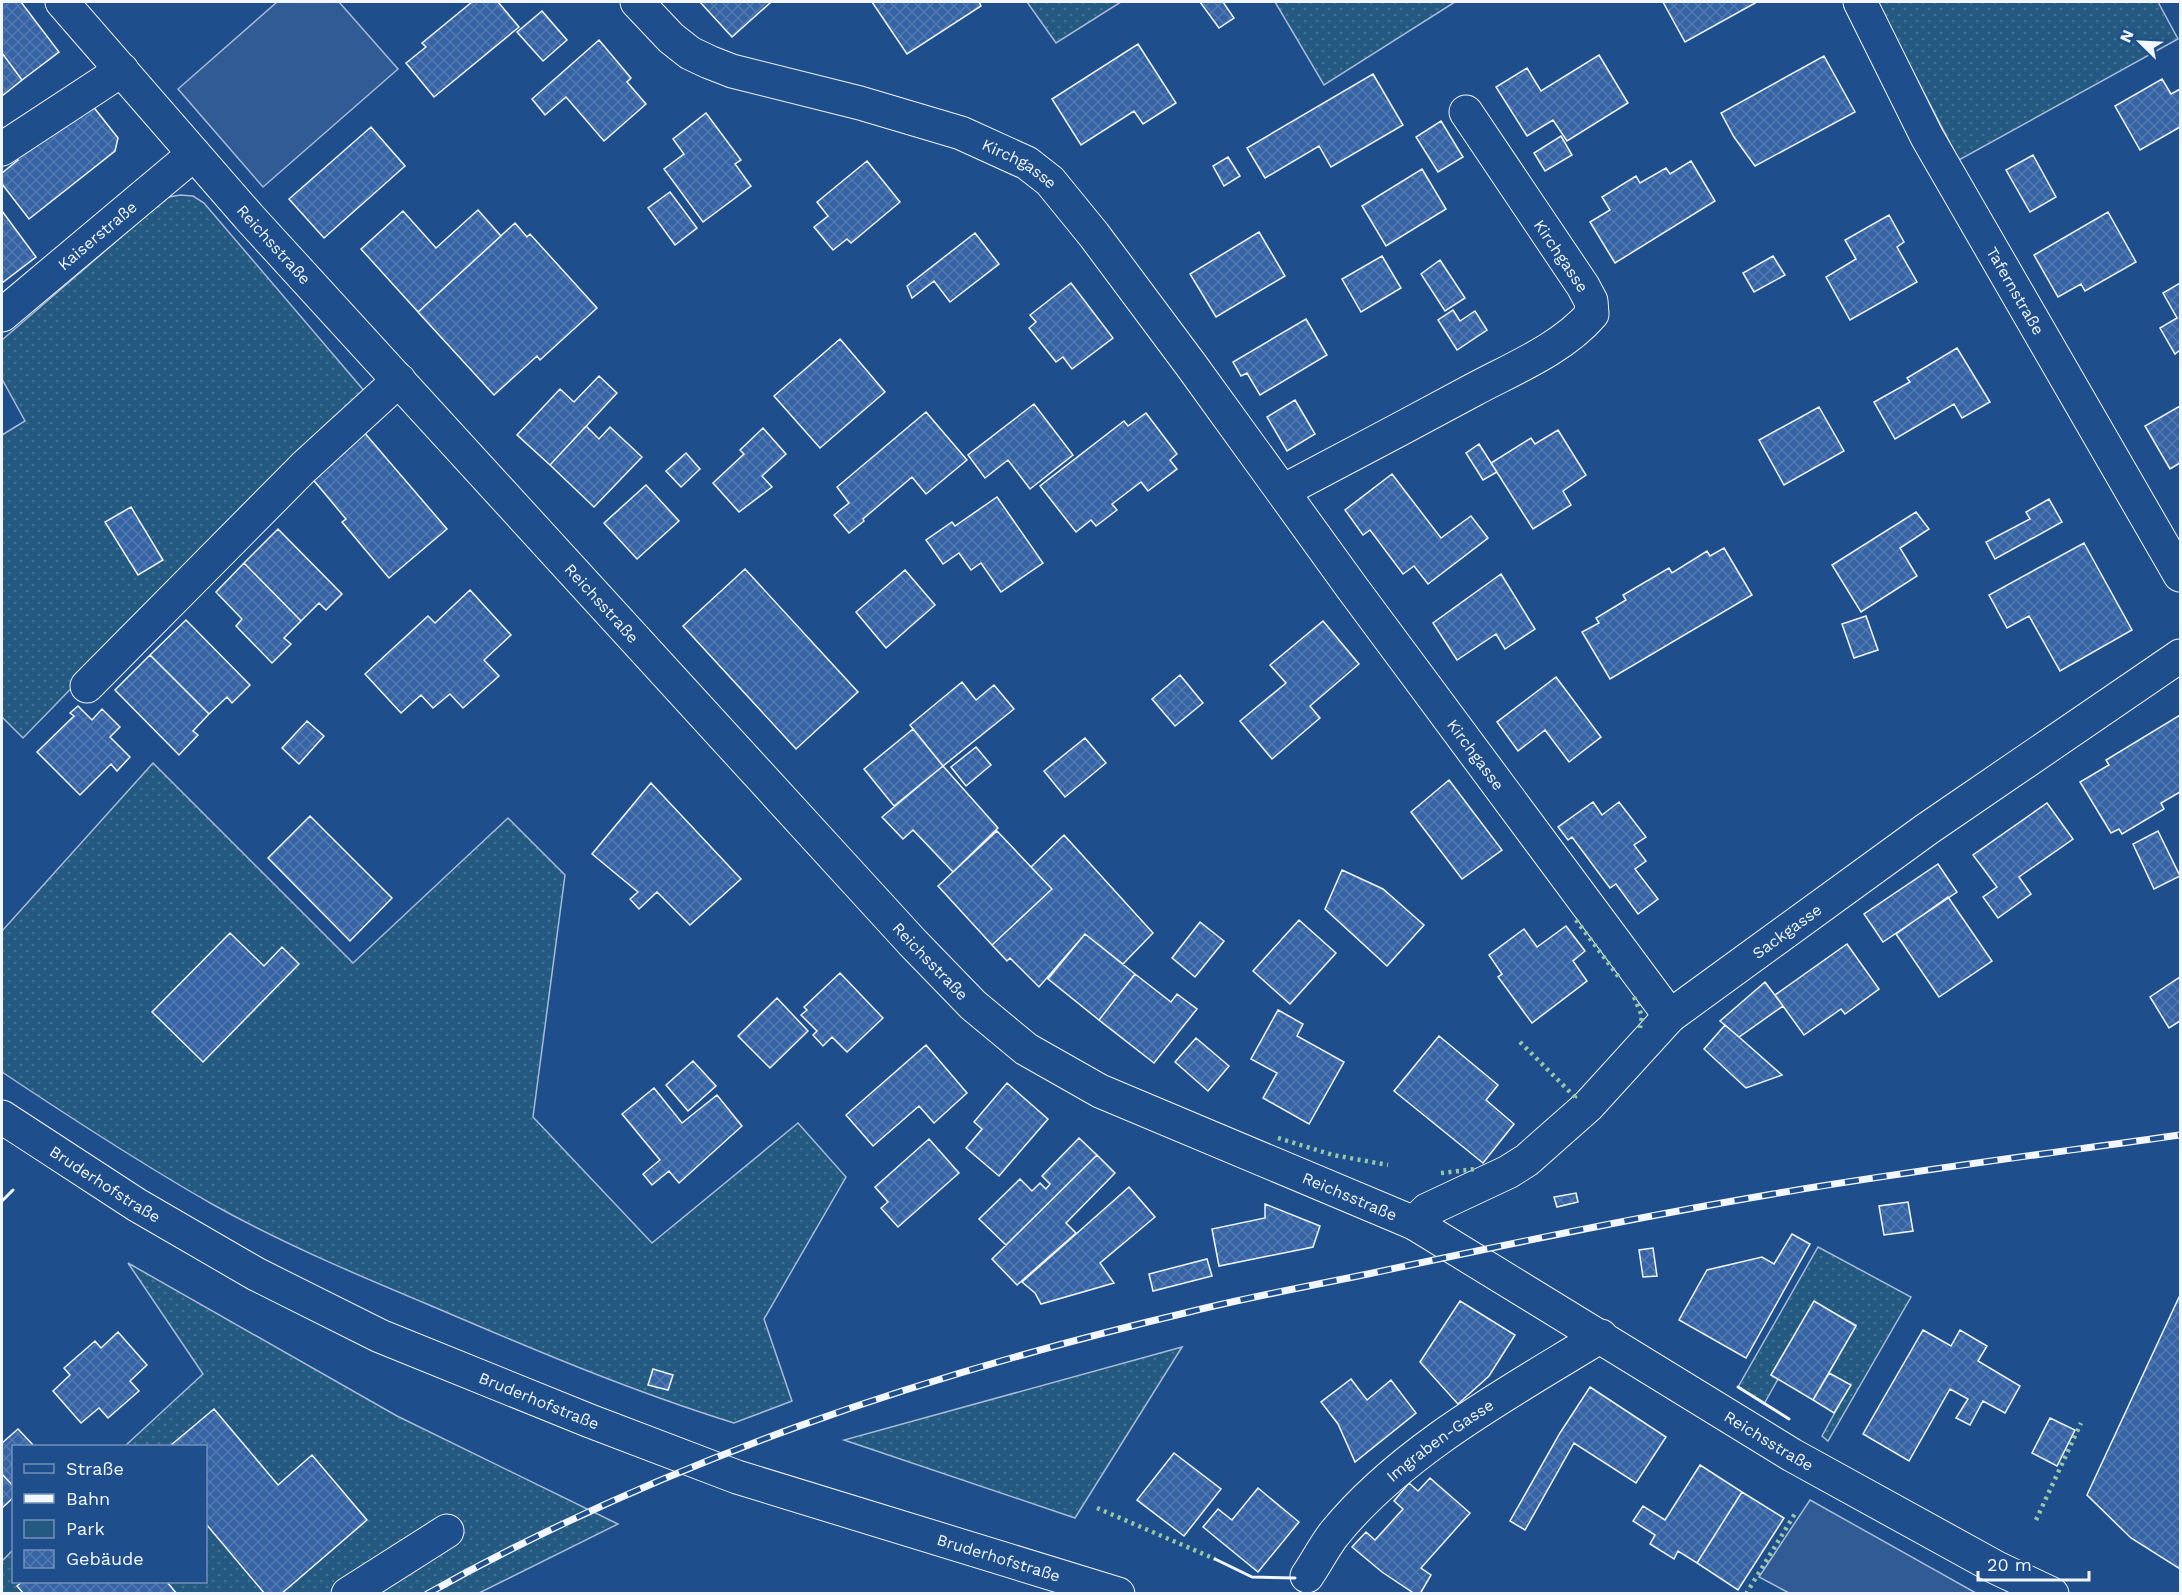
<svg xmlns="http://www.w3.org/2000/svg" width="2182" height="1595" font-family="'Work Sans',sans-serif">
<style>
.green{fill:url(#green-dots);stroke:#a8bbd7;stroke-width:1.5}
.parking{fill:#305b95;stroke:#a8bbd7;stroke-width:1.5}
.building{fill:url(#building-cross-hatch);stroke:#f2f6ff;stroke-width:1.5}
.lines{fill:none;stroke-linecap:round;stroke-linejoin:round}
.minor-casing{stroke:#f2f6ff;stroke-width:35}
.major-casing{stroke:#f2f6ff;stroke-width:35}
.minor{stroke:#1f4e8c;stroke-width:33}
.major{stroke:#1f4e8c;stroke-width:33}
.rail-casing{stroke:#f2f6ff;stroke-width:7}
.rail{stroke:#1f4e8c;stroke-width:4.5;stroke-dasharray:14;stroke-linecap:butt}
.hedge{stroke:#97c8a6;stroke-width:4.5;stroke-dasharray:3 4.5;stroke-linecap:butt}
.wall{stroke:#f2f6ff;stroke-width:3}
.labels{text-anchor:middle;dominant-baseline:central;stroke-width:4.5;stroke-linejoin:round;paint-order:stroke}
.street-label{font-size:16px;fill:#f2f6ff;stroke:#1f4e8c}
</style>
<defs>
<pattern id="green-dots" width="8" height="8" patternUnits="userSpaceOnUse" patternTransform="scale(1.5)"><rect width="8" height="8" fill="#245a82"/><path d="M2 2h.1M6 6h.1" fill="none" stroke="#447295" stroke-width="1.8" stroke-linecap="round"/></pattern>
<pattern id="building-cross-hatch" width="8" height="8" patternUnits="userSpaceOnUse" patternTransform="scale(1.5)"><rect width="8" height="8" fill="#3563a3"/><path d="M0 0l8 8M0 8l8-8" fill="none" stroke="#537ab1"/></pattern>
</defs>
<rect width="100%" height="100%" fill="#1f4e8c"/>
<path class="green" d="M 1027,2 L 1121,2 L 1056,43 Z
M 1275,2 L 1455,2 L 1324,85 Z
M 1877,2 L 2158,2 L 2178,39 L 1959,160 Z
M 180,195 L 193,196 L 204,203 L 366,393 L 163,594 L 23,738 L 2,717 L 2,435 L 25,421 L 2,379 L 2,340 L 157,206 L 169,197 Z
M 153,763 L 353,963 L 508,818 L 565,875 L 533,1117 L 652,1243 L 798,1123 L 846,1177 L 764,1319 L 792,1401 L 734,1423 C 631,1391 532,1349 434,1307 C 360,1276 283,1244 212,1204 C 140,1163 71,1118 2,1072 L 2,931 Z
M 1818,1247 L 1911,1297 L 1828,1441 L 1822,1436 L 1850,1385 L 1829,1373 L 1856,1325 L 1814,1302 L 1771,1375 L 1778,1379 L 1764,1404 L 1738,1387 Z
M 128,1263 L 397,1416 L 618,1524 L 479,1593 L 2,1594 L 2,1561 L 13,1550 L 14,1582 L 206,1582 L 206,1446 L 125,1446 L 203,1374 Z
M 1182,1347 L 1075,1518 L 844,1440 Z"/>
<path class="parking" d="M 277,2 L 339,2 L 398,69 L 263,187 L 178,89 Z
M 1810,1500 L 1976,1593 L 1789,1593 L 1759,1577 Z"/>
<path class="building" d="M 2,2 L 21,2 L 59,52 L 22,80 L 2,53 Z
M 472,2 L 498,2 L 519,27 L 434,97 L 406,63 L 426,47 L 422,43 Z
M 700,2 L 769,2 L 770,3 L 732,37 Z
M 872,2 L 979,2 L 981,6 L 907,54 Z
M 1200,2 L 1223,2 L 1234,18 L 1219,28 Z
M 1663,2 L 1757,2 L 1685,42 Z
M 542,11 L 567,40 L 543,61 L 517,32 Z
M 599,40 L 631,78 L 627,82 L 646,104 L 604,141 L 566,97 L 545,115 L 532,99 Z
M 1138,44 L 1176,103 L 1143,124 L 1134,111 L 1081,145 L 1052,99 Z
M 2,53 L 22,80 L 2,96 Z
M 1599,55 L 1628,103 L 1567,141 L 1553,120 L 1527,136 L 1496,87 L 1527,68 L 1541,91 Z
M 1824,56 L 1855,112 L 1755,166 L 1734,137 L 1721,113 Z
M 1373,74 L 1403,125 L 1331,167 L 1319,146 L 1265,178 L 1247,148 Z
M 2162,79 L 2171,94 L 2180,89 L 2180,127 L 2140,150 L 2115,106 Z
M 88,100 L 118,138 L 115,151 L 29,219 L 2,184 L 2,173 L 18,160 L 16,156 Z
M 706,113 L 741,160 L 735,164 L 751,186 L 703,222 L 664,169 L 684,154 L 673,139 Z
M 1441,121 L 1463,157 L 1438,172 L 1416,137 Z
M 371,127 L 405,166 L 324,238 L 289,199 Z
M 1561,136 L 1572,155 L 1545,171 L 1534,153 Z
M 2033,155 L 2056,197 L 2030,212 L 2006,170 Z
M 1228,157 L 1240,176 L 1224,186 L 1213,166 Z
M 867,161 L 900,202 L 851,243 L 847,239 L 833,250 L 814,227 L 828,216 L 817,202 Z
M 1691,161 L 1715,201 L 1615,263 L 1590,222 L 1610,210 L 1602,197 L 1636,176 L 1640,183 L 1666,168 L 1670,174 Z
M 1422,169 L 1446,209 L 1386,246 L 1362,206 Z
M 670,192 L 697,228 L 675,245 L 648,208 Z
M 478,210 L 501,236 L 418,312 L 361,249 L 403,211 L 436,248 Z
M 2,211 L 36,257 L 2,283 Z
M 2108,212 L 2136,262 L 2085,291 L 2081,284 L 2058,297 L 2034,255 Z
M 1889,215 L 1904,242 L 1897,247 L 1917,282 L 1850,320 L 1826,277 L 1856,259 L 1845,240 Z
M 515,223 L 527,237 L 530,234 L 597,308 L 540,360 L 537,356 L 494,395 L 418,312 Z
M 1259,232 L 1285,276 L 1216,317 L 1190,274 Z
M 975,233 L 999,264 L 950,302 L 934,281 L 912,298 L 907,286 Z
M 1382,256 L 1401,288 L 1361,312 L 1342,279 Z
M 1773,256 L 1785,275 L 1754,292 L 1743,273 Z
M 1440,260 L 1465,298 L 1445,311 L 1421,274 Z
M 1071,283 L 1113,338 L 1072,369 L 1063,357 L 1056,362 L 1029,328 L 1036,322 L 1030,315 Z
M 2180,283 L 2180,350 L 2175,354 L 2160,328 L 2177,318 L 2163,293 Z
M 1453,310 L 1460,321 L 1475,311 L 1487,330 L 1457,350 L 1438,320 Z
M 1306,319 L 1327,355 L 1260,395 L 1247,373 L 1241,376 L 1233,362 Z
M 840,339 L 885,392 L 820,448 L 774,396 Z
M 1957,348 L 1990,402 L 1962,418 L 1954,404 L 1895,439 L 1874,402 L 1910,382 L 1907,378 Z
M 599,376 L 617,393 L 550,465 L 517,435 L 560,389 L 574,402 Z
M 1295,400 L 1315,434 L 1287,451 L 1267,417 Z
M 1034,404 L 1073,455 L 1030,489 L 1008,460 L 985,478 L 968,455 Z
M 2180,406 L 2180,463 L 2170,469 L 2145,426 Z
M 1819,407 L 1844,451 L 1784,485 L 1759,440 Z
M 926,412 L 967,460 L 926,494 L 912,477 L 863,519 L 864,521 L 849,533 L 834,515 L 849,503 L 837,487 Z
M 1146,413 L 1177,454 L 1170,460 L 1177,469 L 1148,491 L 1141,482 L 1112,504 L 1117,510 L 1096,526 L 1091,520 L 1076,532 L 1040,486 L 1124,421 L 1128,426 Z
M 586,426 L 599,439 L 610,427 L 642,457 L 594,507 L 550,465 Z
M 763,428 L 786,454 L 762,476 L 772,487 L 739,512 L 713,483 L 744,454 L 740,450 Z
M 1558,430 L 1586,475 L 1563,491 L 1571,505 L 1533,529 L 1491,463 L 1531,438 L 1535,444 Z
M 363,431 L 447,529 L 389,578 L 342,522 L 346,519 L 310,476 Z
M 1479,444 L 1497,472 L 1483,480 L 1466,453 Z
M 686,453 L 700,469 L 681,487 L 666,471 Z
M 1392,474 L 1441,538 L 1471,516 L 1488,538 L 1428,584 L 1414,566 L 1403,574 L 1370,530 L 1363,535 L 1345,510 Z
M 646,485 L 679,521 L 637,559 L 604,523 Z
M 997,497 L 1043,563 L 1001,592 L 981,563 L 971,570 L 959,553 L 943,564 L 926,540 L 952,522 L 955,526 Z
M 2049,499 L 2062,522 L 1995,559 L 1986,542 L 2030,519 L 2026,512 Z
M 131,507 L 163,560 L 138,575 L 105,522 Z
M 1916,512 L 1929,529 L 1900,548 L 1917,576 L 1861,612 L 1832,565 Z
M 278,529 L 342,594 L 326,610 L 319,603 L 301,621 L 244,563 Z
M 2084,543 L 2132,630 L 2060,671 L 2029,616 L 2007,628 L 1989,595 Z
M 1724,548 L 1752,595 L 1610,679 L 1582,632 L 1599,623 L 1596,618 L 1626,600 L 1623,595 L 1669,568 L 1672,573 L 1707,551 L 1710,556 Z
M 244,563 L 301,621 L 284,638 L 291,644 L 272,663 L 236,626 L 242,619 L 216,592 Z
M 745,569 L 858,692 L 796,749 L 683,626 Z
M 905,570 L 935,605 L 886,648 L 856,612 Z
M 1501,574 L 1535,629 L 1505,649 L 1496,634 L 1457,660 L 1433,623 Z
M 470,590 L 511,635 L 484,660 L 499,676 L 463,708 L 450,694 L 433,708 L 421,695 L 401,713 L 365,674 L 428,616 L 435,623 Z
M 1866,616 L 1878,650 L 1854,658 L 1842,624 Z
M 186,620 L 250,685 L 232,703 L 227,697 L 209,714 L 150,655 Z
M 1323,621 L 1359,664 L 1310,706 L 1320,718 L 1272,759 L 1240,721 L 1286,683 L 1270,665 Z
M 150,655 L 209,714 L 193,731 L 198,735 L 179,755 L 115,690 Z
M 1180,675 L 1203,703 L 1175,726 L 1152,699 Z
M 1556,677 L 1601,737 L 1569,762 L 1545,730 L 1518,751 L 1497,722 Z
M 962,682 L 976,700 L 994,685 L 1014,709 L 943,766 L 910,725 Z
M 78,706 L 92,720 L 102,709 L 120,727 L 110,737 L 130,757 L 117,771 L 111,764 L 80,795 L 37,752 L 74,716 L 70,713 Z
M 2180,715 L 2180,792 L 2161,803 L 2164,809 L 2122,834 L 2119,829 L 2111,833 L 2080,782 L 2109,765 L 2106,760 Z
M 307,721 L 324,736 L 299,764 L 282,748 Z
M 913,729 L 943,766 L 894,806 L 864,769 Z
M 1085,738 L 1106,763 L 1065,797 L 1044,771 Z
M 976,747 L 991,765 L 966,786 L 951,767 Z
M 943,766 L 998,828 L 953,872 L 913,830 L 903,839 L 882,817 Z
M 1449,780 L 1502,850 L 1462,879 L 1411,812 Z
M 651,783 L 741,879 L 690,925 L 657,892 L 639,909 L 630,899 L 638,892 L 592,854 Z
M 1593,802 L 1602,815 L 1619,802 L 1646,837 L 1634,845 L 1646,861 L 1635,869 L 1658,899 L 1638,914 L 1616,884 L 1610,888 L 1572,837 L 1568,840 L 1558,827 Z
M 2047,803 L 2073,839 L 2019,877 L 2031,894 L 1998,918 L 1983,897 L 1997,887 L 1973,855 Z
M 310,816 L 392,898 L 350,941 L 268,858 Z
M 997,831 L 1052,889 L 992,945 L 938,886 Z
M 2158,831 L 2180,876 L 2154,889 L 2133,844 Z
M 1064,835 L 1153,933 L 1123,964 L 1085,934 L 1039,987 L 1010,958 L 1007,961 L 992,945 L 1052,889 L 1031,867 Z
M 1938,864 L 1957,892 L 1883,942 L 1864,914 Z
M 1342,870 L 1383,889 L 1424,925 L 1387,966 L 1325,909 Z
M 1948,897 L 1992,961 L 1939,997 L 1896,934 Z
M 1299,920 L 1336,953 L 1290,1004 L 1253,971 Z
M 1200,922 L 1224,941 L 1195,977 L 1172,958 Z
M 1566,926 L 1585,951 L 1573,961 L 1587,981 L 1532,1023 L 1498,977 L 1502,974 L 1489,955 L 1524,929 L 1537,947 Z
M 230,933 L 264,966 L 282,947 L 299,964 L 203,1062 L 152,1012 Z
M 1085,934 L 1135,974 L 1099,1020 L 1048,979 Z
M 1847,944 L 1879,989 L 1845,1014 L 1841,1009 L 1804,1035 L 1775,995 Z
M 840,973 L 883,1018 L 847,1052 L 832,1037 L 823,1046 L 813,1035 L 817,1031 L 801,1015 L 807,1010 L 804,1007 Z
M 1135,974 L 1171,1002 L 1177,994 L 1197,1009 L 1154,1063 L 1099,1020 Z
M 2180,977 L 2180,1021 L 2169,1028 L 2150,997 Z
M 1765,982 L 1783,1006 L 1739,1037 L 1720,1021 Z
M 777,998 L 808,1031 L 770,1068 L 738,1036 Z
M 1278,1010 L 1303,1024 L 1297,1036 L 1344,1062 L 1309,1124 L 1263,1098 L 1277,1073 L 1251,1059 Z
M 1725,1025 L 1739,1037 L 1782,1075 L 1746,1088 L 1704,1049 Z
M 1439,1036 L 1498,1085 L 1486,1100 L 1514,1124 L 1483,1163 L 1394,1091 Z
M 1196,1038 L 1229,1066 L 1208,1091 L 1175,1062 Z
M 926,1045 L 967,1093 L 934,1123 L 919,1106 L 873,1146 L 846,1115 Z
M 693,1061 L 716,1086 L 688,1111 L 666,1085 Z
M 1007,1083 L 1048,1119 L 999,1176 L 966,1148 L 982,1129 L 974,1122 Z
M 654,1088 L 682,1123 L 717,1095 L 742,1126 L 679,1183 L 669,1171 L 652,1185 L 643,1174 L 660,1160 L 622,1114 Z
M 1079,1138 L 1097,1155 L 1006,1245 L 979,1219 L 1020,1179 L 1032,1191 L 1040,1183 L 1046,1189 L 1050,1184 L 1042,1176 Z
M 929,1139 L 959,1173 L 898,1227 L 881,1208 L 888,1202 L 875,1187 Z
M 1097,1155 L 1115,1173 L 1066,1223 L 1076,1233 L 1017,1285 L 992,1259 Z
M 1129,1187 L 1155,1217 L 1100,1263 L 1114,1283 L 1041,1304 L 1035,1293 L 1022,1282 Z
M 1576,1193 L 1578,1202 L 1557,1207 L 1554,1197 Z
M 1908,1202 L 1913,1231 L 1884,1235 L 1879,1206 Z
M 1265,1204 L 1320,1226 L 1313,1247 L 1219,1266 L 1212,1229 L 1265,1218 Z
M 1792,1234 L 1810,1244 L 1746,1358 L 1679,1320 L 1707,1270 L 1762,1257 L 1774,1264 Z
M 1653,1248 L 1657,1276 L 1643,1277 L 1639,1250 Z
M 1207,1259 L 1212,1276 L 1153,1291 L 1149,1274 Z
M 2180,1295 L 2180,1569 L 2131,1538 L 2087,1495 Z
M 1460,1301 L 1515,1335 L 1489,1376 L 1458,1404 L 1420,1362 Z
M 1814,1301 L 1856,1326 L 1813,1400 L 1771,1375 Z
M 1923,1330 L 1951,1346 L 1960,1330 L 1987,1346 L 1978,1361 L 2020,1386 L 2005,1413 L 1983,1401 L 1970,1425 L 1956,1418 L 1968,1399 L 1950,1389 L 1909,1461 L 1863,1434 Z
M 118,1332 L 147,1365 L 130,1381 L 139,1391 L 108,1418 L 99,1408 L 81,1423 L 53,1391 L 70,1375 L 64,1368 L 95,1341 L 101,1348 Z
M 653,1369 L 673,1375 L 668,1390 L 648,1385 Z
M 1829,1373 L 1851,1385 L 1834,1413 L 1813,1400 Z
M 1351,1379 L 1367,1400 L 1391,1380 L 1416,1413 L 1355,1462 L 1338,1424 L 1321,1402 Z
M 1590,1387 L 1666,1437 L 1636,1483 L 1574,1443 L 1525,1530 L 1510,1521 L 1560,1433 Z
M 214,1409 L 278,1485 L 312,1455 L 367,1520 L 281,1594 L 265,1594 L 206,1524 L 206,1446 L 170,1446 Z
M 2050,1418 L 2075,1430 L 2057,1466 L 2032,1453 Z
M 18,1429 L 34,1446 L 14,1446 L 14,1487 L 2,1474 L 2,1443 Z
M 1174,1453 L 1221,1489 L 1184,1536 L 1137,1500 Z
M 1700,1465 L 1742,1492 L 1697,1563 L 1678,1551 L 1674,1559 L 1650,1544 L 1655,1535 L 1633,1521 L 1643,1506 L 1665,1520 Z
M 2,1474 L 14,1487 L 14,1497 L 2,1508 Z
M 1430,1478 L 1470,1513 L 1421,1568 L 1431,1575 L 1420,1594 L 1415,1594 L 1382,1572 L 1352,1547 L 1366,1532 L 1375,1540 L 1403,1509 L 1394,1501 L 1409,1483 L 1418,1491 Z
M 1258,1488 L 1299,1522 L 1258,1572 L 1203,1527 L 1218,1509 L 1232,1520 Z
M 1742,1492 L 1784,1518 L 1738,1590 L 1697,1563 Z
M 22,1582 L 167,1582 L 177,1594 L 24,1594 L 17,1586 Z"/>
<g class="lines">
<defs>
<g id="minor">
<path id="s1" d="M 62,2 L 249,217 L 912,942 L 973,1005 L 1026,1049 L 1100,1091 L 1414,1223 L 1792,1455 L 1997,1568 L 2052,1594"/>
<path id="s2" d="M 637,2 L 671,38 L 690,53 L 709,62 L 732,71 L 860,103 L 961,133 L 1027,163 L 1050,181 L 1094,235 L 1191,365 L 1353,589 L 1670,1016"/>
<path id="s3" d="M 1860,2 L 1927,137 L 2180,575"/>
<path d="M 2,149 L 122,70"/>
<path id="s4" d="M 2,315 L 194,154"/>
<path d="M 1283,491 C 1346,458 1410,424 1473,390 C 1512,369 1562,349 1592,314 L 1591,301 L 1583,286 L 1466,112"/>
<path d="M 87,686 L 304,467 L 399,380"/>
<path id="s5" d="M 1414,1223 L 1427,1210 L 1508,1172 L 1527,1160 L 1588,1106 L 1670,1016 L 1927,829 L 2180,656"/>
<path id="s6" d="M 1307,1576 C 1316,1563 1324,1547 1334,1534 C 1402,1450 1510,1392 1601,1336"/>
<path d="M 348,1594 L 447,1531"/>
</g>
<g id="major">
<path id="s7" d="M 2,1117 L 137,1205 L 256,1274 L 380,1336 L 590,1421 L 737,1477 L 1118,1594"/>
</g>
</defs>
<use href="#minor" class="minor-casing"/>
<use href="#major" class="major-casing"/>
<use href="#minor" class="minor"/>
<use href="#major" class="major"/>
<defs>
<path id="rail" d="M 427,1594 C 664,1461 926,1374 1189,1312 C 1249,1297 1309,1286 1368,1274 C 1503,1245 1637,1217 1773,1194 C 1908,1171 2045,1154 2180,1135"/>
</defs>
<use href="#rail" class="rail-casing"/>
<use href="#rail" class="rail"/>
<path class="hedge" d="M 1576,920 L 1621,980
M 1634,997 L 1642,1016 L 1640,1028
M 1520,1042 L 1575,1097 L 1572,1099
M 1278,1138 L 1333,1155 L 1388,1165
M 1441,1173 L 1476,1169
M 1097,1508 L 1215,1559
M 2036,1520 L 2081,1423
M 1746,1594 L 1796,1512"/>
<path class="wall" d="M 2,1201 L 13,1190
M 1738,1387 L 1789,1419
M 1215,1559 L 1252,1577 L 1295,1578"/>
</g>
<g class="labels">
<g class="street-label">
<text stroke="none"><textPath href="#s2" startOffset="423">Kirchgasse</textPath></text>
<text stroke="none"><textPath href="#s4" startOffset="124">Kaiserstraße</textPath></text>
<text stroke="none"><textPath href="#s1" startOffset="322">Reichsstraße</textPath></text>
<text transform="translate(1561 256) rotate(56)">Kirchgasse</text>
<text stroke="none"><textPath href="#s3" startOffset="328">Tafernstraße</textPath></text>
<text stroke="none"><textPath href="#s1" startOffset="808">Reichsstraße</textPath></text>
<text stroke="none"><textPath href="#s2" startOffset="1173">Kirchgasse</textPath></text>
<text stroke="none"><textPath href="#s5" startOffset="478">Sackgasse</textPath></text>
<text stroke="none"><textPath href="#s1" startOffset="1294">Reichsstraße</textPath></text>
<text stroke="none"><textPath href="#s7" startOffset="123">Bruderhofstraße</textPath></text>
<text stroke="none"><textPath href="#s1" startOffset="1780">Reichsstraße</textPath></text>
<text stroke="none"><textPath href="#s7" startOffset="609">Bruderhofstraße</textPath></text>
<text stroke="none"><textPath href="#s1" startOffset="2266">Reichsstraße</textPath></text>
<text stroke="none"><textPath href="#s6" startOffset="192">Imgraben-Gasse</textPath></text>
<text stroke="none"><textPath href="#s7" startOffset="1095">Bruderhofstraße</textPath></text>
</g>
</g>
<rect width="2182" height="1595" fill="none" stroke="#f2f6ff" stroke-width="6"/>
<rect x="12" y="1445" width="195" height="138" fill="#1f4e8c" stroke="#7391ba" stroke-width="1.5"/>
<rect x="24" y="1464" width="30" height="9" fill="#1f4e8c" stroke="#7391ba" stroke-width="1.5"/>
<text x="66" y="1475" font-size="18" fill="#f2f6ff">Straße</text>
<rect x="24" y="1494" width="30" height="9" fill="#f2f6ff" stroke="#7391ba" stroke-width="1.5"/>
<text x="66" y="1505" font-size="18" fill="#f2f6ff">Bahn</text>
<rect x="24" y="1520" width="30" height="18" fill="#245a82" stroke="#7391ba" stroke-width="1.5"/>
<text x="66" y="1535" font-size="18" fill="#f2f6ff">Park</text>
<rect x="24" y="1550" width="30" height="18" fill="url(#building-cross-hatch)" stroke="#7391ba" stroke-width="1.5"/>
<text x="66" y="1565" font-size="18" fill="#f2f6ff">Gebäude</text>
<g transform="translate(2140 42) rotate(294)" stroke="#1f4e8c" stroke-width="4.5" paint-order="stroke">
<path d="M0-4.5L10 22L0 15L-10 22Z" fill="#f2f6ff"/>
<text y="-9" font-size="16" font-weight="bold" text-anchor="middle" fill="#f2f6ff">N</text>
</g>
<path d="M1978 1571v9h111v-9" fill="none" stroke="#f2f6ff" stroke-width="3"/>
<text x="1987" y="1571" font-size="18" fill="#f2f6ff" stroke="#1f4e8c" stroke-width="4.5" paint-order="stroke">20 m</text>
</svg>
